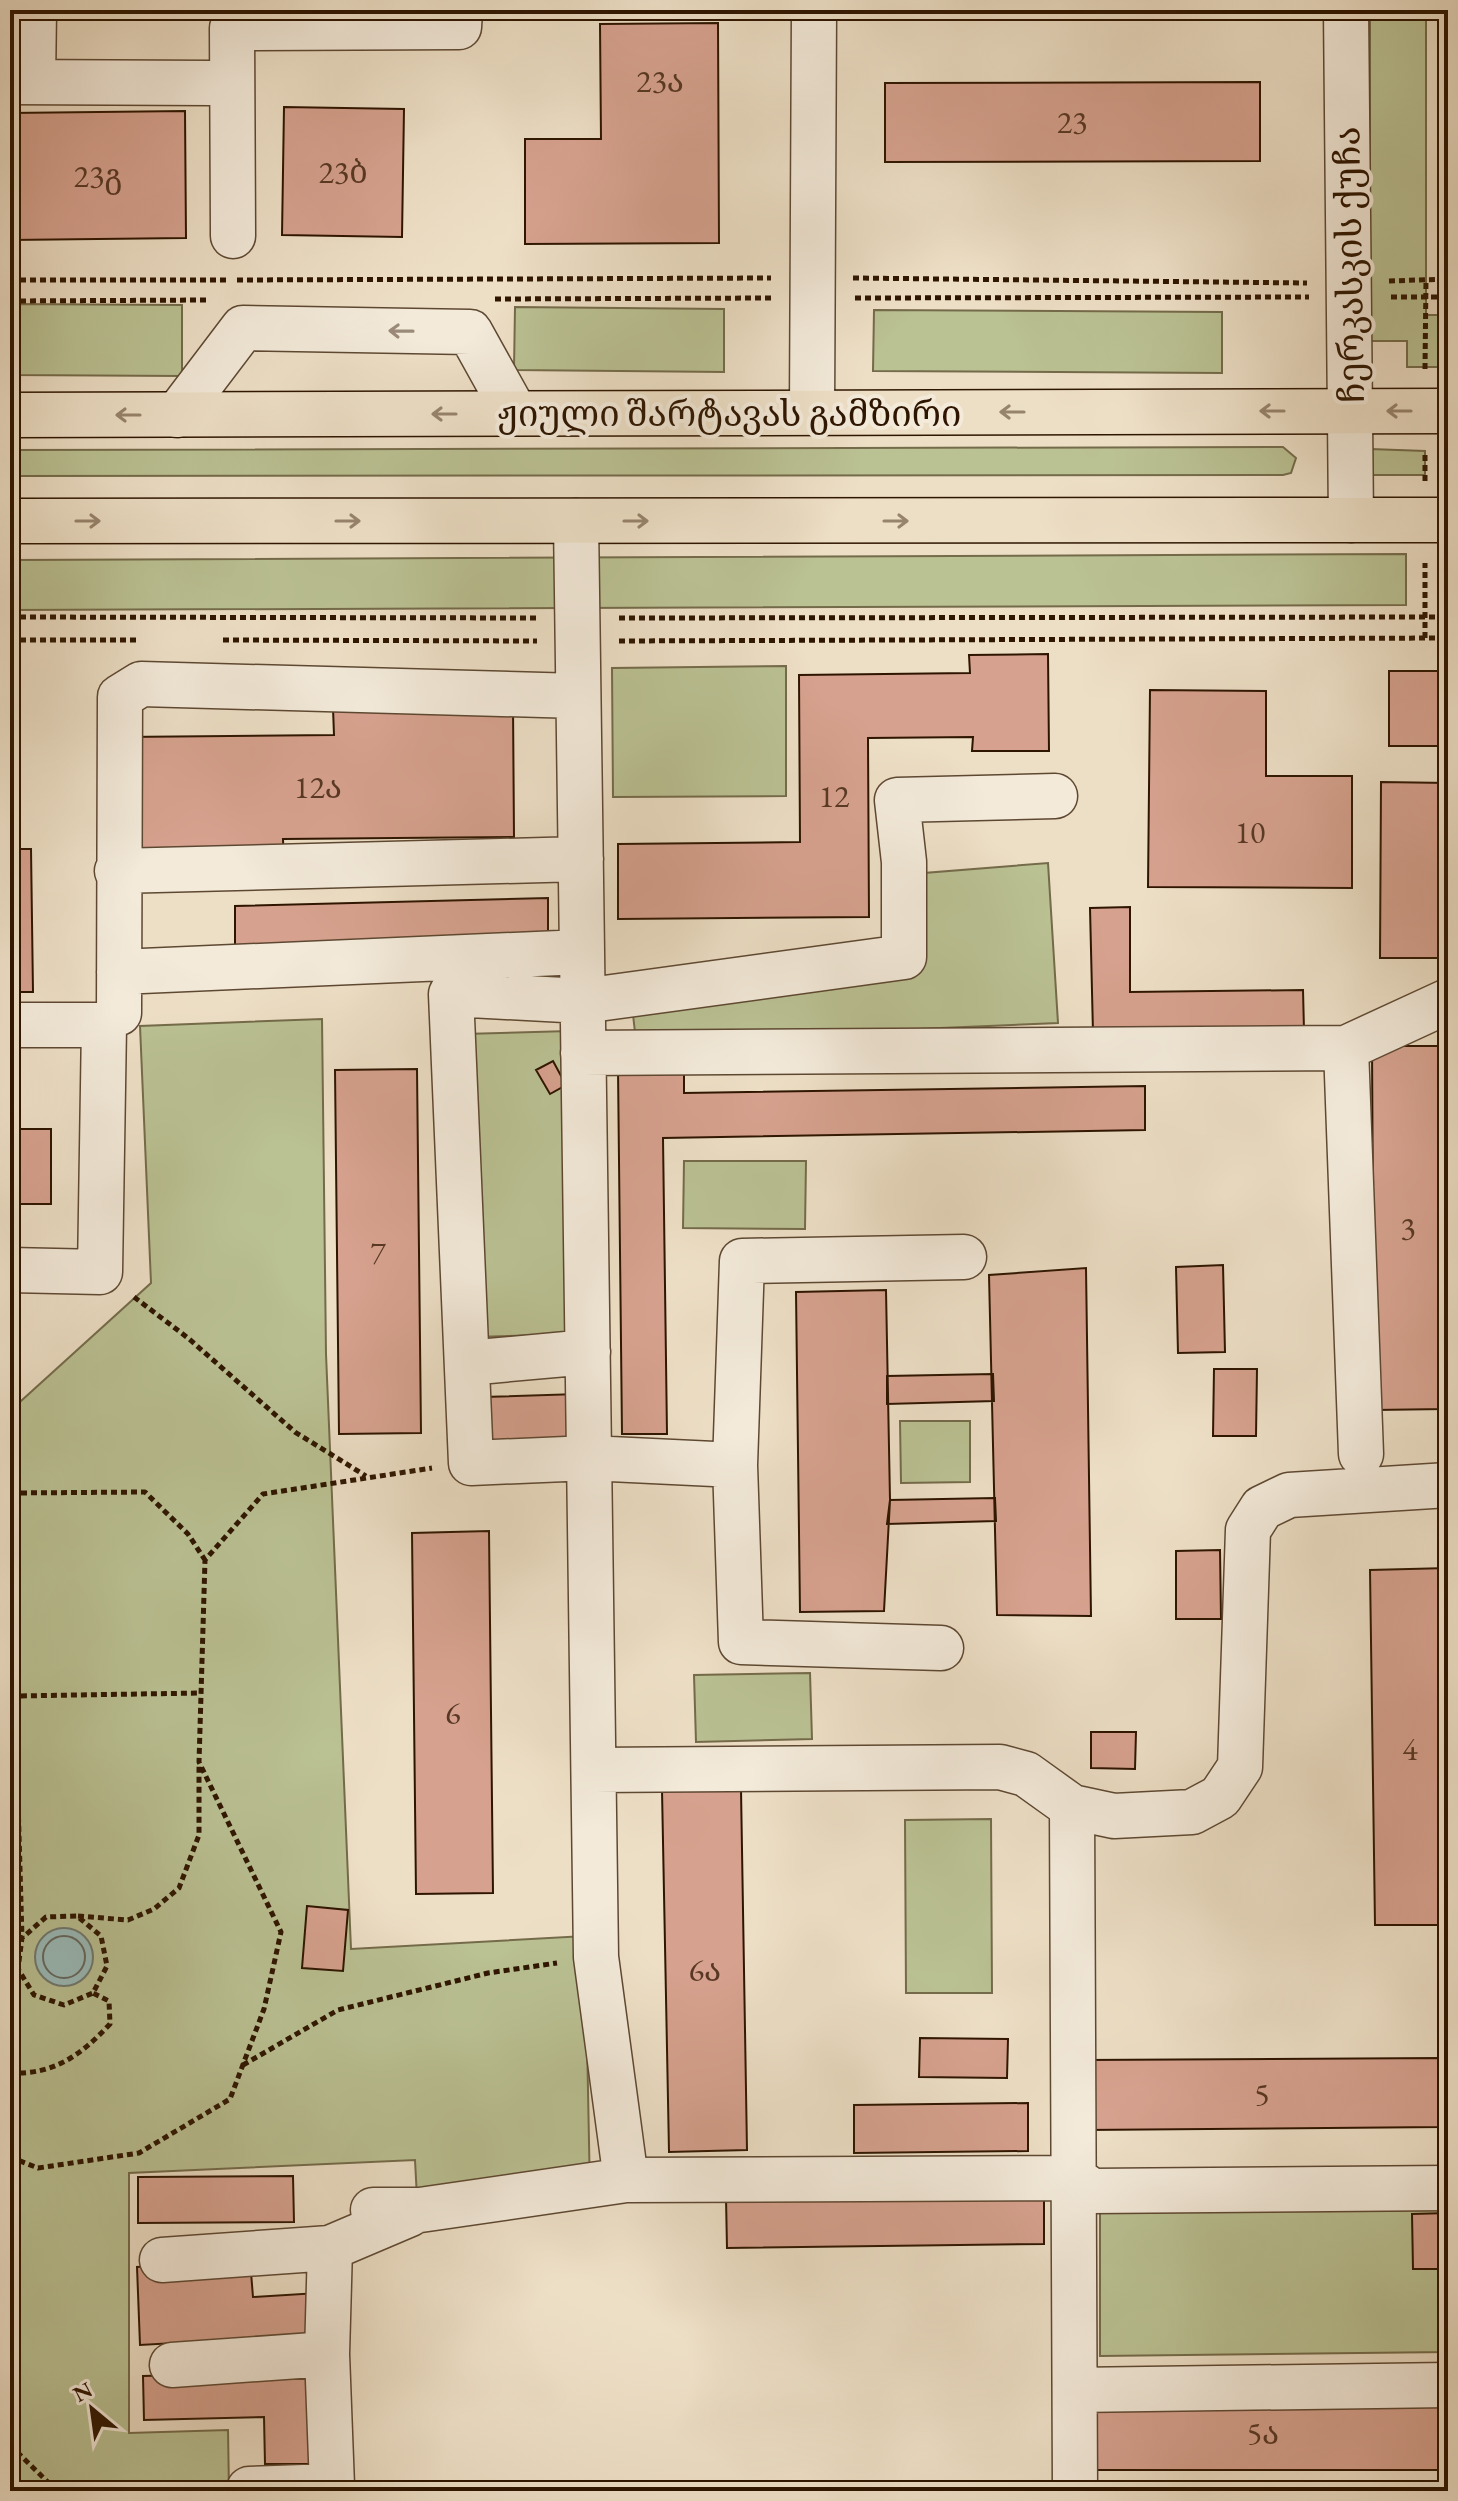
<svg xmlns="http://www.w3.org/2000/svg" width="1458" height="2501" font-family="'EB Garamond','Noto Serif Georgian',serif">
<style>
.green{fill:#bac193;stroke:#746b4a;stroke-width:2}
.water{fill:#9abcbb;stroke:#6f7970;stroke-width:2}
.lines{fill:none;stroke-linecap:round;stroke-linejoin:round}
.shore{stroke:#64685e;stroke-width:2}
.building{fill:#d6a18e;stroke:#2e1500;stroke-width:2}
.minor-casing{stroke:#5e4832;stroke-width:47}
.major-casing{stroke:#2e1500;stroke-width:47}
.path{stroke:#2e1500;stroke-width:5;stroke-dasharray:6 4;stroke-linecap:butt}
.minor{stroke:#f3eada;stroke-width:44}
.major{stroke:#eddfc6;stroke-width:44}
.oneway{stroke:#9a8a78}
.oneway2{stroke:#97846d}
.labels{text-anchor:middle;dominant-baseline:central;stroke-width:8;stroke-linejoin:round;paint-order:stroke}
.number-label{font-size:32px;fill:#583824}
.street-label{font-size:36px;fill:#2e1500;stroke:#f3eada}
</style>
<rect width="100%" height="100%" fill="#eddfc6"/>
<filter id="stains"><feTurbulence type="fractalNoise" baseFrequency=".0025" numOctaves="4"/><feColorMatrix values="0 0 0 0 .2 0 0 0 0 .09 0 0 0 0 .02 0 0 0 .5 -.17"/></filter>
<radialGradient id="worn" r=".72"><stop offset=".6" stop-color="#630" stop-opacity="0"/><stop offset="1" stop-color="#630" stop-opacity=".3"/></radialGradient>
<path class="green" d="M 1370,10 L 1426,10 L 1426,315 L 1448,315 L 1448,367 L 1407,367 L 1407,341 L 1370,341 Z
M 10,304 L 182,305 L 182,376 L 10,375 Z
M 515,307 L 724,309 L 724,372 L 514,370 Z
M 874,310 L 1222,312 L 1222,373 L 873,371 Z
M 1283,447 L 1296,458 L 1291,473 L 1283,475 L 10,476 L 10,450 Z
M 1370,449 L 1425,451 L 1425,475 L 1368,475 Z
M 1406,554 L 1406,605 L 10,610 L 10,560 Z
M 786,666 L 786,796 L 613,797 L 612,668 Z
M 1048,863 L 1058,1023 L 636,1041 L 631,997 L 921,971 L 924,873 Z
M 322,1019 L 326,1354 L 351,1949 L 585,1936 L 590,2193 L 417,2198 L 415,2160 L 129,2173 L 129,2433 L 228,2430 L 229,2491 L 10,2491 L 10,1411 L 151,1283 L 140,1026 Z
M 569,1031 L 578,1334 L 474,1337 L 464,1034 Z
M 684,1161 L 806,1161 L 805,1229 L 683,1228 Z
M 900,1421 L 970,1421 L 970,1482 L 901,1483 Z
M 810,1673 L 812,1739 L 696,1742 L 694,1675 Z
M 991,1819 L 992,1993 L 906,1993 L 905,1820 Z
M 1448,2200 L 1448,2352 L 1100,2356 L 1100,2204 Z"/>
<path class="water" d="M35 1957a29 29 0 1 1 58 0a29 29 0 1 1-58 0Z"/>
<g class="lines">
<path class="shore" d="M43 1957a21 21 0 1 1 42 0a21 21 0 1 1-42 0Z"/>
</g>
<path class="building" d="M 718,23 L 719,243 L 525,244 L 525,139 L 601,139 L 600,24 Z
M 1260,82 L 1260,161 L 885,162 L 885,83 Z
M 284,107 L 404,109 L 402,237 L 282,235 Z
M 185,111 L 186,238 L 10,240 L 10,113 Z
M 1048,654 L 1049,751 L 972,751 L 973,737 L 868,738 L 869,917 L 618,919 L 618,844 L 800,842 L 799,675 L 970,673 L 969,655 Z
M 1389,671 L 1448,671 L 1448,746 L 1389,746 Z
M 1150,690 L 1266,691 L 1266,776 L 1352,776 L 1352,888 L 1148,887 Z
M 513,706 L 514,837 L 283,839 L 284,864 L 122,865 L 122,737 L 334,735 L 333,708 Z
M 1381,782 L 1448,783 L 1448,958 L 1380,958 Z
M 10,849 L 31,849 L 33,992 L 10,992 Z
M 548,898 L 548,942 L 235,950 L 235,906 Z
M 1130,907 L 1130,992 L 1303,990 L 1304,1030 L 1093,1033 L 1090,908 Z
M 1372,1046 L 1443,1046 L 1445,1409 L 1374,1410 Z
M 553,1061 L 566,1085 L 550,1094 L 536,1070 Z
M 684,1068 L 684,1093 L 1145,1086 L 1145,1130 L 663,1138 L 667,1434 L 622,1434 L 618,1069 Z
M 417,1069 L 421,1433 L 339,1434 L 335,1070 Z
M 10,1129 L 51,1129 L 51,1204 L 10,1204 Z
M 1223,1265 L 1225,1352 L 1178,1353 L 1176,1267 Z
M 1086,1268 L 1091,1616 L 997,1615 L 989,1275 Z
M 886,1290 L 890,1500 L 884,1611 L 800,1612 L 796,1292 Z
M 1214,1369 L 1257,1369 L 1256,1436 L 1213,1436 Z
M 993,1374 L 994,1401 L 887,1404 L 887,1376 Z
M 578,1394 L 580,1442 L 484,1445 L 483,1397 Z
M 995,1498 L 996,1521 L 887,1524 L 890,1500 Z
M 489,1531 L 493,1893 L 416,1894 L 412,1533 Z
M 1220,1550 L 1221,1619 L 1176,1619 L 1176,1551 Z
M 1448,1568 L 1448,1925 L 1375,1925 L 1370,1570 Z
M 1091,1732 L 1136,1732 L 1135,1769 L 1091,1768 Z
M 741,1789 L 747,2150 L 669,2152 L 662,1790 Z
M 307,1906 L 348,1910 L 343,1971 L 302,1968 Z
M 920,2038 L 1008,2039 L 1007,2078 L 919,2077 Z
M 1441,2058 L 1442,2127 L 1083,2130 L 1083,2060 Z
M 1028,2103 L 1028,2151 L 854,2153 L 854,2105 Z
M 293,2176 L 294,2222 L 138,2223 L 138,2177 Z
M 1044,2194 L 1044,2244 L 727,2248 L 726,2198 Z
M 1448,2213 L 1448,2269 L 1413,2269 L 1412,2214 Z
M 250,2260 L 253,2297 L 318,2293 L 320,2335 L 140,2345 L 137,2267 Z
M 313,2372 L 315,2464 L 265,2464 L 264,2417 L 144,2420 L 143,2376 Z
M 1083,2397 L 1442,2397 L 1442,2470 L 1083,2470 Z"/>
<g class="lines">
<defs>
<path id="minor" d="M 1346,10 L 1351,520
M 10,82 L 213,83
M 33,82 L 34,10
M 233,236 L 232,28 L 459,27 L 460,10
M 812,412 L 814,10
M 177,415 L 243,328 L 470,332 L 515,413
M 576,521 L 596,1957 L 626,2180
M 117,871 L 581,859
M 119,972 L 582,952
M 119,1013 L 120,697 L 141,684 L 578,696
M 10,1025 L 104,1025 L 100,1272 L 10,1270
M 1346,1048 L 1361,1454
M 583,1053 L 1346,1048 L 1448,1001
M 467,1363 L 588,1352
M 735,1465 L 589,1458 L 471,1463 L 451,994 L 583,1001 L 904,957 L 904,862 L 897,800 L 1055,796
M 941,1648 L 741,1642 L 735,1465 L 742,1261 L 964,1257
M 594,1770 L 1000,1767 L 1026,1774 L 1072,1807 L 1114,1816 L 1192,1812 L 1220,1797 L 1240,1767 L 1248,1530 L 1262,1508 L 1289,1495 L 1448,1485
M 1072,1807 L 1075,2491
M 373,2210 L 420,2210 L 626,2180 L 1074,2178 L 1092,2191 L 1448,2188
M 162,2260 L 330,2248
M 172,2365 L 327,2354
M 1075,2390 L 1448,2385
M 249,2489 L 332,2486 L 327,2354 L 330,2248 L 410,2214"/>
<path id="major" d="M 10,415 L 1448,411
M 10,521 L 1448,520"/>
</defs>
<use href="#minor" class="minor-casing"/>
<use href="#major" class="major-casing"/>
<path class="path" d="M 853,278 L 1307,283
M 10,280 L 227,280
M 237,280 L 771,278
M 1389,281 L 1448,279
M 1391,297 L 1448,297
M 855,298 L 1309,297
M 495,299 L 773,298
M 10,301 L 209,300
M 1425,369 L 1426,279
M 1425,481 L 1425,451
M 10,617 L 537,618
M 619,618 L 1448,617
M 1425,638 L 1425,563
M 10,640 L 137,640
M 223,640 L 537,641
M 619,641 L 1448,638
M 134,1297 L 188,1338 L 295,1432 L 366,1476
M 10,1492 L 15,1696 L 201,1693
M 11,1493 L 145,1492 L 188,1534 L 205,1560
M 15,1696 L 22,1938 L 18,1969 L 34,1995 L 64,2005 L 93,1993 L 107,1966 L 101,1936 L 77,1916 L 46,1917 L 22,1938
M 10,1850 L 20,1861
M 78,1916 L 128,1920 L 154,1909 L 179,1888 L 199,1835 L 199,1765
M 243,2065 L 338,2010 L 488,1973 L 557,1963
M 10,2073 C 54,2075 81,2055 110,2024 L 109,2001 L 93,1993
M 10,2157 L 38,2168 L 139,2153 L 230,2099 L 264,2009 L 281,1932 L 199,1762 L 205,1560 L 263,1494 L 432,1468
M 10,2445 L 57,2491"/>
<use href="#minor" class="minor"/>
<use href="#major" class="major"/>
</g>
<defs><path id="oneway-shaft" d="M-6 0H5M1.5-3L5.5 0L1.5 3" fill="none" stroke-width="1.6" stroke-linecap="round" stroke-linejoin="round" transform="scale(2)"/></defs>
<use class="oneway" href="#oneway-shaft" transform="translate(401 331) rotate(-179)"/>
<g class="oneway2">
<use href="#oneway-shaft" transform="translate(1272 411) rotate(180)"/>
<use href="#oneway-shaft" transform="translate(1399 411) rotate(180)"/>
<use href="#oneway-shaft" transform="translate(1012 412) rotate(180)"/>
<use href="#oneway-shaft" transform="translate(444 414) rotate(180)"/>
<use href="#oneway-shaft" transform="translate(128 415) rotate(180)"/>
<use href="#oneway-shaft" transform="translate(88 521)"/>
<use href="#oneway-shaft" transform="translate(348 521)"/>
<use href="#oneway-shaft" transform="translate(636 521)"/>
<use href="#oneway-shaft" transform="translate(896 521)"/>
</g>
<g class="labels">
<g class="number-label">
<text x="660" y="81">23ა</text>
<text x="1072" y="122">23</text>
<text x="343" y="172">23ბ</text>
<text x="98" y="176">23გ</text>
<text x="318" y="787">12ა</text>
<text x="834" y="796">12</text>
<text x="1250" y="832">10</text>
<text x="1408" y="1228">3</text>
<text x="378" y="1252">7</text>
<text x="453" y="1713">6</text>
<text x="1410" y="1749">4</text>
<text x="705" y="1970">6ა</text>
<text x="1262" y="2094">5</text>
<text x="1263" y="2433">5ა</text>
</g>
<g class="street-label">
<text transform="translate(1349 265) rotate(-91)">ჩერკასკის ქუჩა</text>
<text x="729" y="413">ჟიული შარტავას გამზირი</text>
</g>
</g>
<rect width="1458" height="2501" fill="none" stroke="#eddfc6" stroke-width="40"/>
<rect x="12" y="12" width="1434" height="2477" fill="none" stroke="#2e1500" stroke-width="4"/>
<rect x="20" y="20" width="1418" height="2461" fill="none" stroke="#2e1500" stroke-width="2"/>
<g transform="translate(92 2409) rotate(331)" stroke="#f3eada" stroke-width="6" paint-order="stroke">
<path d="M0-6L14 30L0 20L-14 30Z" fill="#2e1500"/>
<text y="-12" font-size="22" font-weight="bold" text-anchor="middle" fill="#2e1500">N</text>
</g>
<rect width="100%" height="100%" filter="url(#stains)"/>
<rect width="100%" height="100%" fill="url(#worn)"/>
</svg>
